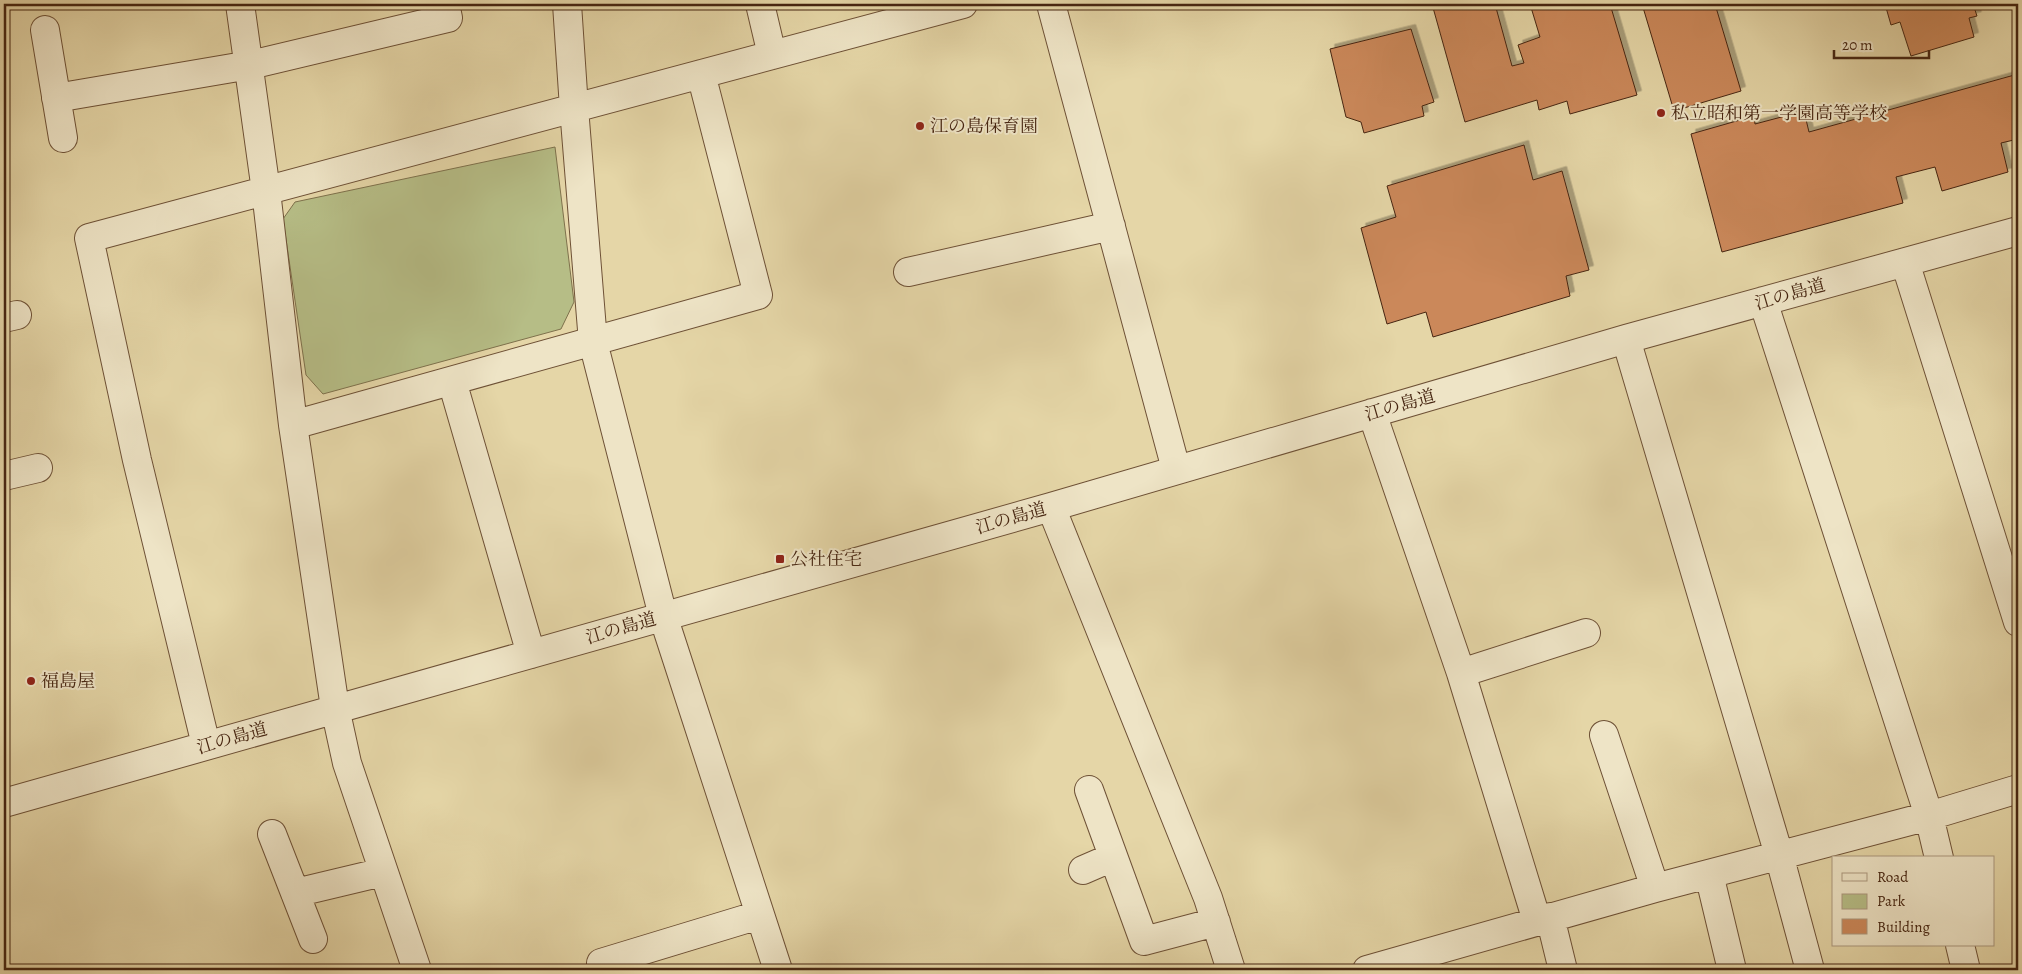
<svg xmlns="http://www.w3.org/2000/svg" width="2022" height="974" font-family="Alegreya,'Noto Serif JP',serif">
<style>
.green{fill:#b6bd86;stroke:#7e714c}
.building{fill:#cb885a;stroke:#462511;filter:url(#shadow)}
.lines{fill:none;stroke-linecap:round;stroke-linejoin:round}
.minor-casing{stroke:#6e5136;stroke-width:30}
.minor{stroke:#eee4c6;stroke-width:28}
.poi-dot{fill:#8f2418;stroke:#eee4c6;stroke-width:2}
.labels{text-anchor:middle;dominant-baseline:central;stroke-width:4;stroke-linejoin:round;paint-order:stroke}
.poi-label{font-size:18px;fill:#462511;stroke:#eee4c6;text-anchor:start}
.street-label{font-size:18px;fill:#462511;stroke:#eee4c6}
</style>
<defs>
<filter id="shadow"><feDropShadow dx="4.5" dy="-4.5" stdDeviation="0" flood-color="#0004"/></filter>
</defs>
<rect width="100%" height="100%" fill="#e5d6a7"/>
<filter id="stains"><feTurbulence type="fractalNoise" baseFrequency=".004" numOctaves="4"/><feColorMatrix values="0 0 0 0 .2 0 0 0 0 .09 0 0 0 0 .02 0 0 0 .5 -.17"/></filter>
<radialGradient id="worn" r=".72"><stop offset=".6" stop-color="#630" stop-opacity="0"/><stop offset="1" stop-color="#630" stop-opacity=".3"/></radialGradient>
<path class="green" d="M 555,147 L 574,302 L 561,329 L 323,394 L 306,375 L 283,219 L 295,202 Z"/>
<path class="building" d="M 1432,4 L 1495,4 L 1512,66 L 1524,63 L 1518,45 L 1540,37 L 1530,4 L 1610,4 L 1637,95 L 1570,114 L 1567,101 L 1539,110 L 1537,100 L 1465,122 Z
M 1642,4 L 1715,4 L 1741,91 L 1674,111 Z
M 1885,4 L 1973,4 L 1977,16 L 1969,18 L 1974,37 L 1911,56 L 1900,22 L 1891,25 Z
M 1411,29 L 1434,102 L 1422,106 L 1424,116 L 1364,133 L 1361,122 L 1346,117 L 1330,49 Z
M 2018,74 L 2018,139 L 2001,143 L 2008,172 L 1942,191 L 1935,167 L 1896,177 L 1903,203 L 1722,252 L 1691,134 L 1754,116 L 1755,124 L 1804,111 L 1809,132 Z
M 1524,145 L 1533,180 L 1562,171 L 1589,270 L 1566,276 L 1570,296 L 1433,337 L 1426,312 L 1387,324 L 1361,228 L 1396,217 L 1387,186 Z"/>
<g class="lines">
<defs>
<path id="minor" d="M 240,4 L 266,191 L 293,425 L 335,708 L 347,763 L 417,970
M 567,4 L 574,108 L 593,342 L 663,616 L 778,970
M 760,4 L 772,55
M 1051,4 L 1176,469
M 45,30 L 63,138
M 56,98 L 250,65 L 448,18 L 445,4
M 1905,262 L 2018,622
M 908,272 L 1111,226
M 1763,301 L 1929,816 L 1939,858
M 4,318 L 17,315
M 1626,339 L 1779,855 L 1810,970
M 452,381 L 531,654
M 1372,413 L 1461,673 L 1537,921
M 293,425 L 758,295 L 701,74
M 4,476 L 38,468
M 1051,507 L 1208,898 L 1231,970
M 1461,673 L 1586,633
M 1604,735 L 1655,888
M 206,745 L 137,460 L 89,238 L 963,4
M 1089,790 L 1144,941 L 1216,922
M 4,803 L 1051,507 L 1626,339 L 2018,231
M 272,834 L 313,939
M 1083,870 L 1113,857
M 1709,874 L 1732,970
M 295,893 L 383,872
M 1550,917 L 1563,970
M 1960,945 L 1966,970
M 601,963 L 759,915
M 1367,970 L 1655,888 L 1929,816 L 2018,789"/>
</defs>
<use href="#minor" class="minor-casing"/>
<use href="#minor" class="minor"/>
</g>
<g class="poi-dot">
<circle cx="1661" cy="113" r="5"/>
<circle cx="920" cy="126" r="5"/>
<rect x="775" y="554" width="10" height="10" rx="2.5"/>
<circle cx="31" cy="681" r="5"/>
</g>
<g class="labels">
<g class="poi-label">
<text x="1671" y="113">私立昭和第一学園高等学校</text>
<text x="930" y="126">江の島保育園</text>
<text x="790" y="559">公社住宅</text>
<text x="41" y="681">福島屋</text>
</g>
<g class="street-label">
<text transform="translate(1790 294) rotate(-16)">江の島道</text>
<text transform="translate(1400 405) rotate(-16)">江の島道</text>
<text transform="translate(1011 518) rotate(-16)">江の島道</text>
<text transform="translate(621 628) rotate(-16)">江の島道</text>
<text transform="translate(232 738) rotate(-16)">江の島道</text>
</g>
</g>
<rect width="2022" height="974" fill="none" stroke="#e5d6a7" stroke-width="20"/>
<rect x="5" y="5" width="2012" height="964" fill="none" stroke="#462511" stroke-width="2.5"/>
<rect x="10" y="10" width="2002" height="954" fill="none" stroke="#462511"/>
<rect x="1832" y="856" width="162" height="90" fill="#eee4c6" stroke="#ab987e"/>
<rect x="1842" y="873" width="25" height="8" fill="#eee4c6" stroke="#ab987e"/>
<text x="1877" y="882" font-size="15" fill="#462511">Road</text>
<rect x="1842" y="894" width="25" height="15" fill="#b6bd86" stroke="#ab987e"/>
<text x="1877" y="906" font-size="15" fill="#462511">Park</text>
<rect x="1842" y="919" width="25" height="15" fill="#cb885a" stroke="#ab987e"/>
<text x="1877" y="932" font-size="15" fill="#462511">Building</text>
<path d="M1834 50v8h95v-8" fill="none" stroke="#462511" stroke-width="2.5"/>
<text x="1842" y="50" font-size="15" fill="#462511" stroke="#eee4c6" stroke-width="4" paint-order="stroke">20 m</text>
<rect width="100%" height="100%" filter="url(#stains)"/>
<rect width="100%" height="100%" fill="url(#worn)"/>
</svg>
